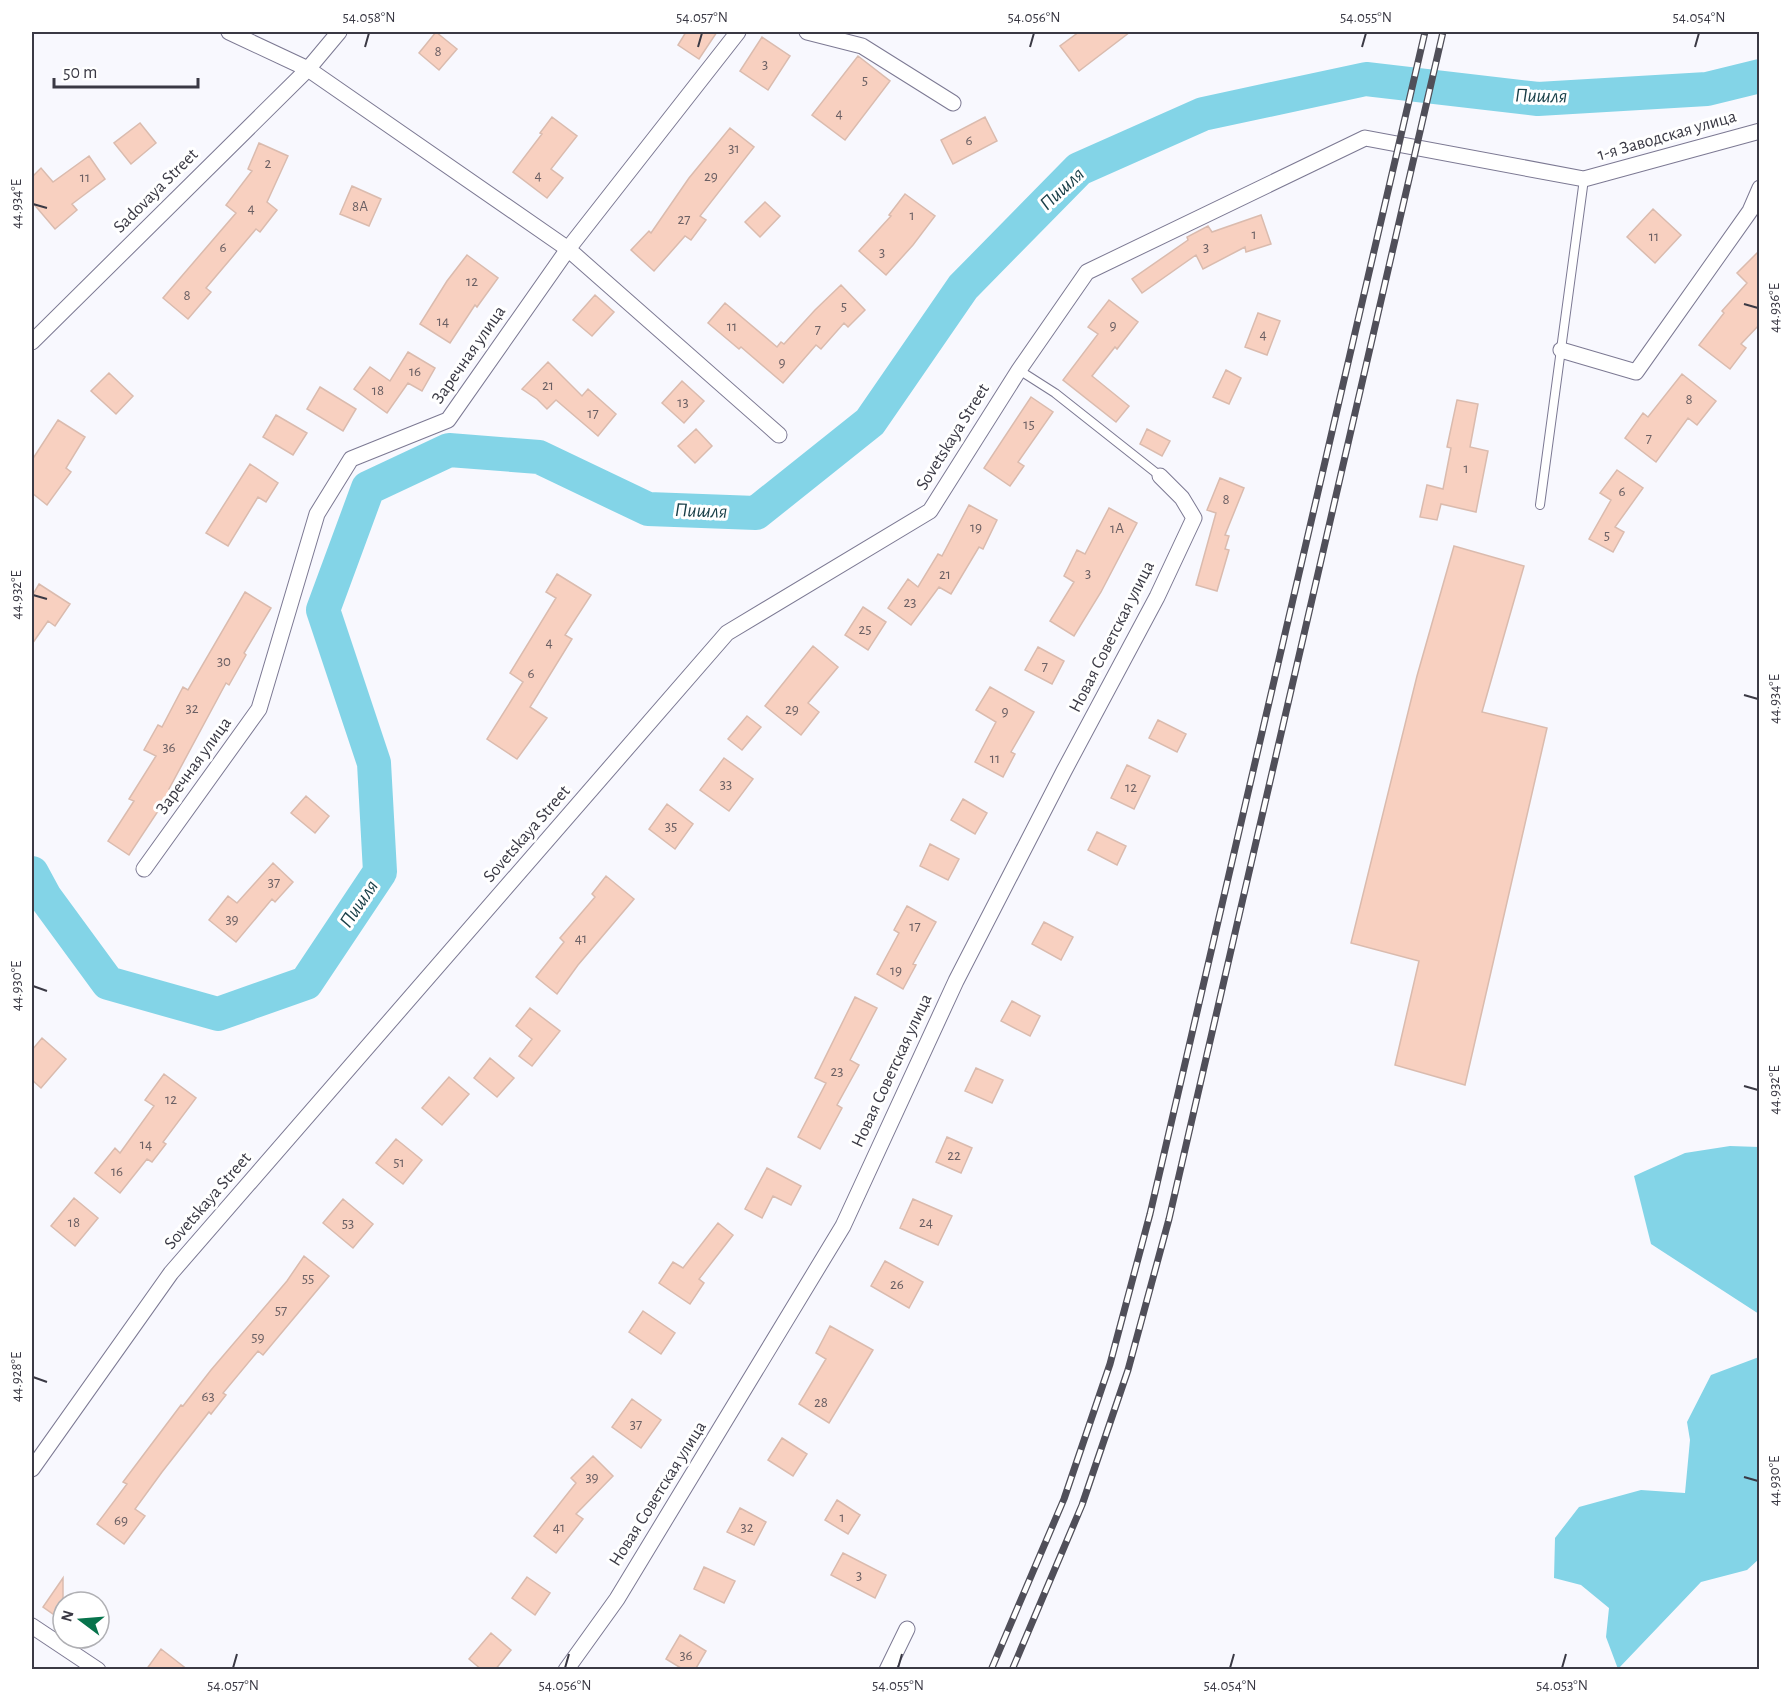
<svg xmlns="http://www.w3.org/2000/svg" width="1791" height="1701" font-family="'Alegreya Sans',sans-serif">
<style>
.water{fill:#83d4e7}
.lines{fill:none;stroke-linecap:round;stroke-linejoin:round}
.river{stroke:#83d4e7;stroke-width:34}
.building{fill:#f8d0c0;stroke:#dabbae;stroke-width:1.5}
.lane-casing{stroke:#7c7993;stroke-width:10}
.street-casing{stroke:#7c7993;stroke-width:17}
.lane{stroke:#fff;stroke-width:8}
.street{stroke:#fff;stroke-width:15}
.rail-casing{stroke:#504f59;stroke-width:7}
.rail{stroke:#fff;stroke-width:4.5;stroke-dasharray:14;stroke-linecap:butt}
.ticks{fill:none;stroke:#3a3944;stroke-width:2}
.labels{text-anchor:middle;dominant-baseline:central;stroke-width:6;stroke-linejoin:round;paint-order:stroke}
.number-label{font-size:15px;fill:#6a5f63}
.street-label{font-size:18px;fill:#3a3944;stroke:#fff}
.water-label{font-size:20px;font-style:italic;fill:#1a4049;stroke:#fff}
.neatline{fill:none;stroke:#3a3944;stroke-width:2}
.ticks-label{font-size:15px;text-anchor:middle;fill:#3a3944}
</style>
<rect width="100%" height="100%" fill="#f8f8fe"/>
<path class="water" d="M 1730,1146 L 1759,1147 L 1759,1314 L 1651,1244 L 1634,1176 L 1685,1153 Z
M 1759,1357 L 1759,1559 L 1747,1570 L 1701,1582 L 1618,1669 L 1606,1637 L 1609,1608 L 1581,1585 L 1554,1578 L 1555,1538 L 1579,1507 L 1641,1490 L 1685,1493 L 1690,1440 L 1687,1422 L 1711,1375 Z"/>
<g class="lines">
<path class="river" d="M 32,873 L 45,897 L 108,983 L 218,1014 L 306,983 L 380,872 L 374,763 L 323,610 L 368,488 L 449,450 L 539,457 L 648,509 L 756,513 L 870,422 L 963,287 L 1079,169 L 1203,114 L 1366,79 L 1538,99 L 1707,89 L 1760,76"/>
</g>
<path class="building" d="M 436,32 L 457,49 L 439,70 L 419,53 Z
M 686,32 L 717,32 L 699,59 L 678,45 Z
M 1079,32 L 1130,32 L 1079,71 L 1060,46 Z
M 762,37 L 790,56 L 768,90 L 740,71 Z
M 858,56 L 890,81 L 845,140 L 812,115 Z
M 552,117 L 577,136 L 551,169 L 563,178 L 547,198 L 513,172 L 542,134 L 540,133 Z
M 985,117 L 997,141 L 953,164 L 941,140 Z
M 140,123 L 156,143 L 131,164 L 114,143 Z
M 730,128 L 754,147 L 700,216 L 706,220 L 691,240 L 685,236 L 654,271 L 631,250 L 649,231 L 651,233 L 689,178 Z
M 259,143 L 288,156 L 267,202 L 277,210 L 260,232 L 256,229 L 206,288 L 211,292 L 188,319 L 163,298 L 236,213 L 226,205 L 252,171 L 248,169 Z
M 89,156 L 105,179 L 72,204 L 77,210 L 55,229 L 32,202 L 32,177 L 41,168 L 53,182 Z
M 352,186 L 381,199 L 369,226 L 340,214 Z
M 905,194 L 935,216 L 913,245 L 886,275 L 859,251 L 891,216 L 889,215 Z
M 765,202 L 780,216 L 760,237 L 745,222 Z
M 1653,209 L 1681,235 L 1655,263 L 1627,237 Z
M 1261,215 L 1271,244 L 1246,252 L 1245,247 L 1203,269 L 1196,255 L 1142,293 L 1132,279 L 1188,240 L 1187,237 L 1208,226 L 1212,232 Z
M 1760,250 L 1760,324 L 1741,344 L 1746,348 L 1730,369 L 1699,345 L 1724,313 L 1722,311 L 1747,283 L 1737,273 Z
M 467,255 L 498,278 L 477,307 L 475,305 L 450,343 L 420,324 L 447,281 Z
M 841,285 L 865,310 L 848,327 L 844,323 L 821,349 L 816,345 L 783,383 L 741,347 L 739,349 L 708,323 L 725,303 L 777,347 L 781,342 L 784,344 L 815,310 Z
M 595,295 L 614,312 L 592,336 L 573,320 Z
M 1109,300 L 1138,322 L 1117,349 L 1115,347 L 1092,376 L 1129,406 L 1116,422 L 1063,380 L 1098,334 L 1088,327 Z
M 1258,313 L 1280,321 L 1267,355 L 1245,347 Z
M 408,352 L 435,368 L 422,391 L 408,383 L 387,413 L 354,389 L 370,367 L 390,381 Z
M 548,362 L 582,396 L 588,389 L 616,414 L 598,436 L 556,400 L 547,409 L 537,399 L 522,389 Z
M 1226,370 L 1241,378 L 1229,404 L 1213,397 Z
M 109,373 L 133,396 L 116,414 L 91,391 Z
M 1682,374 L 1716,401 L 1697,425 L 1688,418 L 1656,462 L 1625,438 L 1643,413 L 1648,417 Z
M 682,381 L 704,401 L 684,423 L 662,403 Z
M 320,387 L 356,409 L 343,431 L 307,409 Z
M 1031,397 L 1053,412 L 1018,462 L 1024,466 L 1010,486 L 984,468 Z
M 1457,400 L 1478,404 L 1470,447 L 1488,451 L 1476,512 L 1441,504 L 1437,520 L 1420,517 L 1427,485 L 1443,489 L 1451,448 L 1447,447 Z
M 276,415 L 307,433 L 293,455 L 263,437 Z
M 58,420 L 85,437 L 66,468 L 71,472 L 47,505 L 32,493 L 32,460 Z
M 696,429 L 712,446 L 695,463 L 678,446 Z
M 1147,429 L 1170,441 L 1162,456 L 1140,444 Z
M 250,464 L 278,483 L 266,502 L 258,497 L 228,546 L 206,533 Z
M 1617,470 L 1643,488 L 1615,527 L 1624,532 L 1613,552 L 1589,539 L 1611,500 L 1600,493 Z
M 1220,478 L 1244,488 L 1225,535 L 1229,536 L 1225,549 L 1229,550 L 1217,591 L 1196,585 L 1216,513 L 1207,510 Z
M 969,505 L 997,520 L 983,549 L 979,547 L 951,594 L 939,587 L 911,625 L 888,608 L 908,579 L 918,587 L 938,554 L 942,556 Z
M 1109,508 L 1137,523 L 1101,592 L 1074,636 L 1050,621 L 1074,582 L 1064,576 L 1077,550 L 1085,554 Z
M 1454,546 L 1524,566 L 1482,712 L 1547,728 L 1465,1085 L 1395,1065 L 1419,961 L 1351,943 L 1417,676 Z
M 557,574 L 591,595 L 565,635 L 572,639 L 530,707 L 547,718 L 517,759 L 487,739 L 523,682 L 510,673 L 556,598 L 546,592 Z
M 39,584 L 70,604 L 55,626 L 48,621 L 32,644 L 32,596 Z
M 245,592 L 271,608 L 244,653 L 246,655 L 229,685 L 226,683 L 169,789 L 172,790 L 129,855 L 108,841 L 134,801 L 129,799 L 156,756 L 144,750 L 158,725 L 162,727 L 183,687 L 188,690 Z
M 863,607 L 886,622 L 868,650 L 845,635 Z
M 813,646 L 838,667 L 808,703 L 819,712 L 801,735 L 765,706 Z
M 1038,647 L 1064,661 L 1052,684 L 1025,670 Z
M 990,687 L 1034,712 L 1011,752 L 1015,754 L 1003,777 L 975,762 L 996,722 L 976,710 Z
M 747,716 L 761,727 L 742,750 L 728,739 Z
M 1158,720 L 1186,734 L 1177,752 L 1149,738 Z
M 724,758 L 753,779 L 729,811 L 700,790 Z
M 1127,765 L 1150,776 L 1134,809 L 1111,798 Z
M 306,796 L 329,816 L 315,833 L 291,813 Z
M 963,799 L 987,813 L 975,834 L 951,820 Z
M 667,804 L 693,824 L 675,849 L 649,829 Z
M 1097,832 L 1126,846 L 1117,865 L 1088,850 Z
M 930,844 L 959,859 L 948,880 L 920,866 Z
M 273,863 L 293,882 L 275,902 L 272,899 L 236,942 L 209,920 L 228,896 L 237,903 Z
M 606,876 L 634,899 L 578,965 L 557,994 L 536,977 L 564,942 L 560,938 L 595,897 L 592,894 Z
M 907,906 L 936,922 L 913,964 L 916,965 L 903,989 L 877,974 L 899,933 L 894,930 Z
M 1044,922 L 1073,937 L 1061,960 L 1032,944 Z
M 855,997 L 877,1008 L 850,1060 L 859,1065 L 837,1105 L 842,1108 L 820,1149 L 798,1137 L 826,1083 L 815,1078 Z
M 1012,1001 L 1040,1016 L 1030,1036 L 1001,1021 Z
M 530,1008 L 560,1031 L 532,1066 L 519,1056 L 532,1039 L 516,1026 Z
M 42,1038 L 66,1059 L 41,1088 L 32,1080 L 32,1050 Z
M 490,1058 L 514,1078 L 497,1097 L 474,1078 Z
M 976,1068 L 1003,1080 L 992,1103 L 965,1091 Z
M 164,1074 L 196,1098 L 163,1142 L 166,1144 L 152,1162 L 147,1159 L 120,1193 L 95,1173 L 115,1148 L 120,1153 L 154,1106 L 145,1100 Z
M 449,1077 L 469,1094 L 442,1125 L 422,1108 Z
M 947,1137 L 972,1148 L 961,1173 L 936,1162 Z
M 396,1139 L 422,1160 L 403,1184 L 376,1163 Z
M 767,1168 L 801,1186 L 791,1205 L 773,1196 L 762,1218 L 745,1209 Z
M 74,1198 L 98,1218 L 75,1246 L 51,1226 Z
M 343,1199 L 373,1224 L 353,1248 L 323,1223 Z
M 913,1199 L 952,1216 L 938,1245 L 900,1228 Z
M 718,1223 L 733,1235 L 699,1279 L 704,1283 L 690,1304 L 659,1283 L 673,1262 L 683,1268 Z
M 304,1256 L 329,1276 L 263,1355 L 258,1351 L 223,1393 L 226,1395 L 211,1414 L 209,1412 L 162,1472 L 135,1509 L 145,1516 L 124,1544 L 97,1524 L 127,1484 L 123,1482 L 181,1405 L 183,1406 L 211,1370 L 287,1281 Z
M 885,1261 L 923,1282 L 909,1308 L 871,1286 Z
M 643,1311 L 675,1333 L 661,1354 L 629,1332 Z
M 830,1326 L 873,1350 L 829,1423 L 799,1404 L 826,1359 L 816,1353 Z
M 632,1399 L 661,1420 L 641,1448 L 612,1427 Z
M 782,1438 L 807,1454 L 793,1476 L 768,1460 Z
M 593,1456 L 613,1476 L 576,1514 L 583,1519 L 556,1553 L 534,1536 L 576,1483 L 571,1478 Z
M 837,1500 L 860,1515 L 848,1534 L 825,1520 Z
M 740,1508 L 766,1522 L 754,1545 L 727,1532 Z
M 843,1553 L 886,1575 L 875,1598 L 831,1575 Z
M 704,1567 L 735,1581 L 724,1603 L 694,1589 Z
M 527,1577 L 550,1593 L 535,1615 L 512,1598 Z
M 63,1578 L 63,1621 L 43,1607 Z
M 491,1633 L 511,1650 L 495,1670 L 482,1670 L 469,1659 Z
M 680,1635 L 706,1651 L 695,1670 L 684,1670 L 666,1659 Z
M 161,1649 L 188,1670 L 146,1670 Z"/>
<g class="lines">
<defs>
<path id="lane" d="M 1019,370 L 1055,393 L 1160,476
M 1540,505 L 1584,179"/>
<path id="street" d="M 229,32 L 308,69 L 568,249 L 779,435
M 807,32 L 862,46 L 953,103
M 32,342 L 308,69 L 339,32
M 1561,350 L 1636,372 L 1750,211 L 1760,188
M 144,869 L 259,709 L 317,514 L 351,459 L 448,420 L 568,249 L 738,32
M 32,1469 L 171,1273 L 727,633 L 930,511 L 1019,370 L 1087,272 L 1365,138 L 1584,179 L 1760,131
M 32,1626 L 98,1670
M 566,1670 L 617,1599 L 843,1226 L 956,981 L 1064,771 L 1157,597 L 1194,518 L 1182,498 L 1160,476
M 887,1670 L 907,1629"/>
</defs>
<use href="#lane" class="lane-casing"/>
<use href="#street" class="street-casing"/>
<use href="#lane" class="lane"/>
<use href="#street" class="street"/>
<defs>
<path id="rail" d="M 991,1670 L 1064,1499 L 1110,1364 L 1150,1214 L 1425,32
M 1012,1670 L 1082,1505 L 1128,1370 L 1169,1219 L 1443,32"/>
</defs>
<use href="#rail" class="rail-casing"/>
<use href="#rail" class="rail"/>
</g>
<path class="ticks" d="M 365,47 L 369,33M 698,47 L 702,33M 1030,47 L 1034,33M 1362,47 L 1366,33M 1695,47 L 1699,33M 33,204 L 47,208M 1744,304 L 1758,308M 33,595 L 47,599M 1744,695 L 1758,699M 33,986 L 47,991M 1744,1086 L 1758,1090M 33,1377 L 47,1382M 1744,1477 L 1758,1481M 233,1668 L 237,1654M 565,1668 L 569,1654M 898,1668 L 902,1654M 1230,1668 L 1234,1654M 1562,1668 L 1566,1654"/>
<g class="labels">
<g class="number-label">
<text x="438" y="51">8</text>
<text x="765" y="64">3</text>
<text x="865" y="80">5</text>
<text x="839" y="113">4</text>
<text x="969" y="140">6</text>
<text x="734" y="148">31</text>
<text x="268" y="163">2</text>
<text x="538" y="175">4</text>
<text x="711" y="176">29</text>
<text x="85" y="177">11</text>
<text x="360" y="206">8А</text>
<text x="251" y="208">4</text>
<text x="912" y="215">1</text>
<text x="684" y="219">27</text>
<text x="1254" y="234">1</text>
<text x="1654" y="236">11</text>
<text x="223" y="247">6</text>
<text x="1206" y="247">3</text>
<text x="882" y="252">3</text>
<text x="472" y="281">12</text>
<text x="187" y="295">8</text>
<text x="844" y="306">5</text>
<text x="443" y="321">14</text>
<text x="1113" y="325">9</text>
<text x="732" y="326">11</text>
<text x="818" y="329">7</text>
<text x="1263" y="334">4</text>
<text x="782" y="362">9</text>
<text x="415" y="371">16</text>
<text x="548" y="385">21</text>
<text x="378" y="390">18</text>
<text x="1689" y="399">8</text>
<text x="683" y="402">13</text>
<text x="593" y="413">17</text>
<text x="1029" y="424">15</text>
<text x="1649" y="438">7</text>
<text x="1466" y="468">1</text>
<text x="1622" y="491">6</text>
<text x="1226" y="499">8</text>
<text x="976" y="527">19</text>
<text x="1117" y="528">1А</text>
<text x="1607" y="535">5</text>
<text x="1088" y="573">3</text>
<text x="945" y="574">21</text>
<text x="910" y="602">23</text>
<text x="865" y="629">25</text>
<text x="549" y="642">4</text>
<text x="224" y="661">30</text>
<text x="1045" y="666">7</text>
<text x="531" y="673">6</text>
<text x="192" y="708">32</text>
<text x="792" y="709">29</text>
<text x="1005" y="711">9</text>
<text x="169" y="747">36</text>
<text x="995" y="758">11</text>
<text x="726" y="784">33</text>
<text x="1131" y="787">12</text>
<text x="671" y="826">35</text>
<text x="274" y="882">37</text>
<text x="232" y="919">39</text>
<text x="915" y="926">17</text>
<text x="581" y="938">41</text>
<text x="896" y="970">19</text>
<text x="837" y="1071">23</text>
<text x="171" y="1099">12</text>
<text x="146" y="1144">14</text>
<text x="954" y="1155">22</text>
<text x="399" y="1162">51</text>
<text x="117" y="1171">16</text>
<text x="74" y="1222">18</text>
<text x="926" y="1222">24</text>
<text x="348" y="1223">53</text>
<text x="308" y="1278">55</text>
<text x="897" y="1284">26</text>
<text x="281" y="1310">57</text>
<text x="258" y="1337">59</text>
<text x="208" y="1396">63</text>
<text x="821" y="1402">28</text>
<text x="636" y="1424">37</text>
<text x="592" y="1477">39</text>
<text x="842" y="1517">1</text>
<text x="121" y="1520">69</text>
<text x="559" y="1527">41</text>
<text x="747" y="1527">32</text>
<text x="859" y="1575">3</text>
<text x="686" y="1655">36</text>
</g>
<g class="street-label">
<text transform="translate(1667 136) rotate(-16)">1-я Заводская улица</text>
<text transform="translate(156 191) rotate(-45)">Sadovaya Street</text>
<text transform="translate(469 355) rotate(-55)">Заречная улица</text>
<text transform="translate(953 437) rotate(-58)">Sovetskaya Street</text>
<text transform="translate(1112 637) rotate(-63)">Новая Советская улица</text>
<text transform="translate(194 766) rotate(-54)">Заречная улица</text>
<text transform="translate(527 834) rotate(-49)">Sovetskaya Street</text>
<text transform="translate(892 1071) rotate(-65)">Новая Советская улица</text>
<text transform="translate(208 1201) rotate(-49)">Sovetskaya Street</text>
<text transform="translate(658 1494) rotate(-58)">Новая Советская улица</text>
</g>
<g class="water-label">
<text transform="translate(1541 96) rotate(1)">Пишля</text>
<text transform="translate(1062 189) rotate(-43)">Пишля</text>
<text transform="translate(701 511) rotate(2)">Пишля</text>
<text transform="translate(359 904) rotate(-56)">Пишля</text>
</g>
</g>
<rect width="1791" height="1701" fill="none" stroke="#ffffff" stroke-width="66"/>
<g transform="translate(81 1620) rotate(286)"><circle r="28" fill="#ffffff" stroke="#b0b0b4" stroke-width="1.5"/>
<path d="M0-4.5L10 22L0 15L-10 22Z" fill="#07734c"/>
<text y="-9" font-size="16" font-weight="bold" text-anchor="middle" fill="#3a3944">N</text>
</g>
<path d="M54 78v9h144v-9" fill="none" stroke="#3a3944" stroke-width="3"/>
<text x="63" y="78" font-size="18" fill="#3a3944" stroke="#ffffff" stroke-width="4.5" paint-order="stroke">50 m</text>
<rect x="33" y="33" width="1725" height="1635" class="neatline"/>
<g class="ticks-label">
<text x="369" y="22">54.058°N</text>
<text x="702" y="22">54.057°N</text>
<text x="1034" y="22">54.056°N</text>
<text x="1366" y="22">54.055°N</text>
<text x="1699" y="22">54.054°N</text>
<text transform="translate(16 204) rotate(-90)" y="5">44.934°E</text>
<text transform="translate(1774 308) rotate(-90)" y="5">44.936°E</text>
<text transform="translate(16 595) rotate(-90)" y="5">44.932°E</text>
<text transform="translate(1774 699) rotate(-90)" y="5">44.934°E</text>
<text transform="translate(16 986) rotate(-90)" y="5">44.930°E</text>
<text transform="translate(1774 1090) rotate(-90)" y="5">44.932°E</text>
<text transform="translate(16 1377) rotate(-90)" y="5">44.928°E</text>
<text transform="translate(1774 1481) rotate(-90)" y="5">44.930°E</text>
<text x="233" y="1690">54.057°N</text>
<text x="565" y="1690">54.056°N</text>
<text x="898" y="1690">54.055°N</text>
<text x="1230" y="1690">54.054°N</text>
<text x="1562" y="1690">54.053°N</text>
</g>
</svg>
